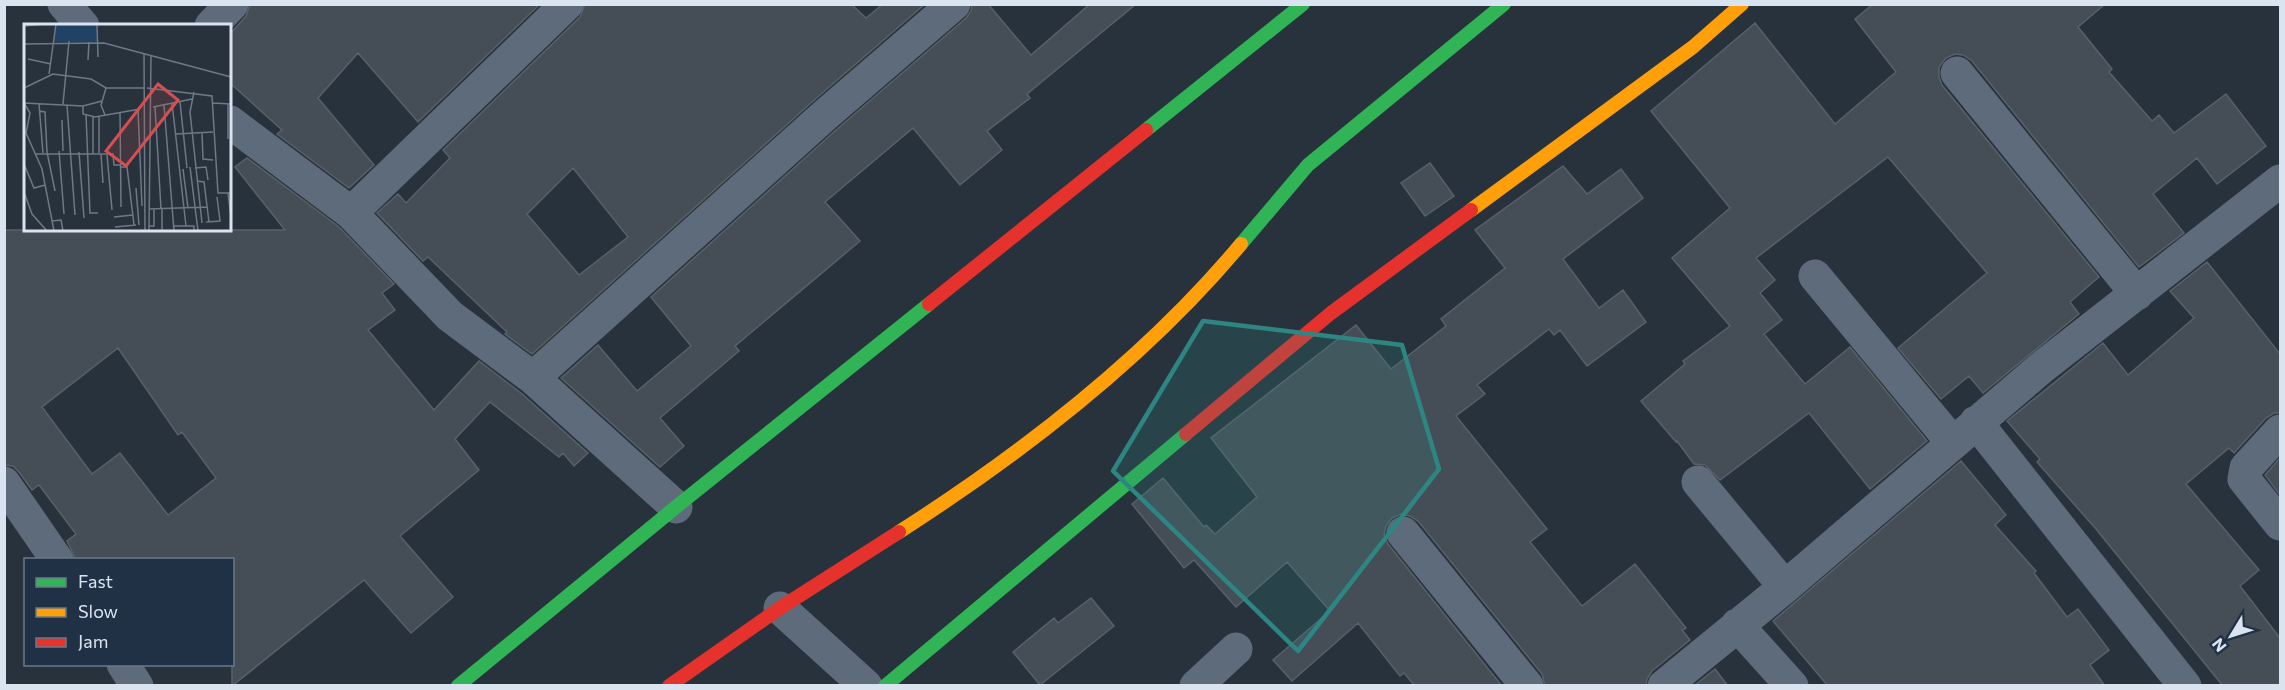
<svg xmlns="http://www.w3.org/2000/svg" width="2285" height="690" font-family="Commissioner,sans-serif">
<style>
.building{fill:#454d56;stroke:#58616a;stroke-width:1.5;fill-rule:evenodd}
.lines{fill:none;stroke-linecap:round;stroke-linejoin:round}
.street{stroke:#5e6b7a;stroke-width:33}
.fast{stroke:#30b455;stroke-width:14}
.slow{stroke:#ff9f0a;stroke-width:14}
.jam{stroke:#e5322d;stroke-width:14}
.marked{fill:#2d8682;fill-opacity:0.2;stroke:#2d8682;stroke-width:4.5;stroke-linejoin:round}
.inset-road{fill:none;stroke:#6f7985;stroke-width:1.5}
.view{fill:#d74e50;fill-opacity:0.15;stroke:#d74e50;stroke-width:3}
.inset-edge{fill:none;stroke:#dae4f1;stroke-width:3}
</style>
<rect width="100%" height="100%" fill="#28323d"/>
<path class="building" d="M 250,4 L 540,4 L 418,122 L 358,53 L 318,98 L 374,165 L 349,188 L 277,134 L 282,130 L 230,83 L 230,34 L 246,16 Z
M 585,4 L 851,4 L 866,18 L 883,4 L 925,4 L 812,102 L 532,354 L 505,334 L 507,332 L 428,257 L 423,261 L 377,213 L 398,194 L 406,203 L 450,158 L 443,150 L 580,17 ZM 573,168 L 628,237 L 579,275 L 527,214 Z
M 972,4 L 988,4 L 1031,55 L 1090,4 L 1136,4 L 1027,94 L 1030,98 L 987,131 L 1002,150 L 960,185 L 913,128 L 825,202 L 860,241 L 735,346 L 739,351 L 660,418 L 684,446 L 660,467 L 561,378 L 598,345 L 637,391 L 691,346 L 651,297 L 836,130 L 966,18 L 971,11 Z
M 1873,4 L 2105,4 L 2078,27 L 2112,69 L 2109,72 L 2152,121 L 2159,115 L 2174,133 L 2226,94 L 2266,146 L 2217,184 L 2197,158 L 2153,194 L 2184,233 L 2139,267 L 1972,61 L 1963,55 L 1955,54 L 1946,58 L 1939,67 L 1939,77 L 1942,85 L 2099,277 L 2070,302 L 2079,314 L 1983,393 L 1969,376 L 1941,399 L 1898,348 L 1987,273 L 1888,157 L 1756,258 L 1775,280 L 1760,293 L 1782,320 L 1764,334 L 1805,384 L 1850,347 L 1927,441 L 1870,489 L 1809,413 L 1720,480 L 1705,465 L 1694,464 L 1677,441 L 1676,442 L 1641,401 L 1685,364 L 1683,361 L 1730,326 L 1672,258 L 1730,208 L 1651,111 L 1755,23 L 1835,124 L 1896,72 L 1855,19 Z
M 247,158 L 339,227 L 394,284 L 382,293 L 395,310 L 368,330 L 434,410 L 479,361 L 521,393 L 588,453 L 574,466 L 563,453 L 559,457 L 490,402 L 455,439 L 479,470 L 400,536 L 453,597 L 411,633 L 364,580 L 232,686 L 232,560 L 76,560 L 67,541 L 76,534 L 39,485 L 32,490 L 19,472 L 13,466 L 4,465 L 4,230 L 285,230 L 235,167 ZM 118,348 L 178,435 L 182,432 L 216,478 L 168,515 L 120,453 L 92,474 L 42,407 Z
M 1430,163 L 1454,196 L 1425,216 L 1401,183 Z
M 1563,166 L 1587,194 L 1621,169 L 1643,198 L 1563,259 L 1599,308 L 1623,290 L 1646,322 L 1587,366 L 1560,330 L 1554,335 L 1549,329 L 1477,385 L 1485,394 L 1456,416 L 1547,529 L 1530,542 L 1582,606 L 1635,564 L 1686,628 L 1682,630 L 1690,640 L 1652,671 L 1647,679 L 1646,686 L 1545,686 L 1542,674 L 1418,521 L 1410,516 L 1401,514 L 1392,518 L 1386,526 L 1384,535 L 1388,544 L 1502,686 L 1415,686 L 1404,673 L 1400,676 L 1358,623 L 1292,681 L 1273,660 L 1330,611 L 1287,562 L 1236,607 L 1194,560 L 1184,568 L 1132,504 L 1163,478 L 1204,527 L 1206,525 L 1215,534 L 1257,497 L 1211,438 L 1356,325 L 1391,369 L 1446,326 L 1441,319 L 1505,268 L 1475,230 Z
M 2207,262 L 2280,354 L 2280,413 L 2274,413 L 2266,418 L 2234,453 L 2229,448 L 2186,484 L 2259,570 L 2240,586 L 2280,638 L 2280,686 L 2223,686 L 2096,529 L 2037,462 L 2040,459 L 2007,421 L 2103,343 L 2128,375 L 2194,318 L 2170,291 Z
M 2280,458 L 2280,495 L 2265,475 Z
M 1961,461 L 2006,515 L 1995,525 L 2036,571 L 2034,573 L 2067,617 L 2078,609 L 2109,650 L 2090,665 L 2105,686 L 1828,686 L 1773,621 Z
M 1091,598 L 1114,626 L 1040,685 L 1013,652 L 1054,618 L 1058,623 Z
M 1715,669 L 1728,686 L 1694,686 Z"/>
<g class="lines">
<path class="street" d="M 64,4 L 83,26
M 211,26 L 232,4
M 1957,73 L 2137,294
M 230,122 L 351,213 L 450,316 L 533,378 L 676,507
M 351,213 L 567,4
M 1815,276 L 1952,442
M 533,378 L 824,116 L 954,4
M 1976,422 L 2185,686
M 2280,431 L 2246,468 L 2244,479 L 2280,524
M 1698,482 L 1785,587
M 4,483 L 57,560
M 1403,533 L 1527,686
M 780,608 L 866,686
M 1737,625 L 1792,686
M 123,664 L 137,686
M 1196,686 L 1236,649
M 1664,686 L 1785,587 L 2041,368 L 2280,181"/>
<path class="fast" d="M 1146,130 L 1303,4
M 1241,244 L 1308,165 L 1504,4
M 458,686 L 676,507 L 929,304
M 885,686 L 1186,434"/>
<path class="slow" d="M 1471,210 L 1693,47 L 1742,4
M 899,532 C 1024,452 1146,358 1241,244"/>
<path class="jam" d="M 929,304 L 1146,130
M 1186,434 L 1331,313 L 1471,210
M 669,686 L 780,608 L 899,532"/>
</g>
<path class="marked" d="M 1203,321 L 1402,345 L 1439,469 L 1298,651 L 1113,471 Z"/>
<g transform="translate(24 24)">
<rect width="207" height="207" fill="#28323d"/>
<path d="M 32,0 L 73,0 L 74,19 L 30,18 Z" fill="#224265"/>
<path class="inset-road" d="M 73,0 L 74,33M 0,2 L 21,0M 0,20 L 80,19 L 207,53M 120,29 L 121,207M 4,35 L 27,40M 64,36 L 65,18M 25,50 L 32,0M 0,64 L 29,50 L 67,55 L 82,64 L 120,64M 123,64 L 188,72 L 194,169 L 207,169M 170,68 L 166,88 L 178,199M 156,78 L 163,144M 0,79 L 6,89 L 2,109 L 18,145 L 30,207M 0,79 L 59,82 L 78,77M 148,79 L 162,202M 189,79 L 207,80M 15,80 L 19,129M 39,80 L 45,17M 204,80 L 204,115M 43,81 L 51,191M 140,81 L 150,207M 59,82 L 59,90 L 71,93 L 116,85M 129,83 L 168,75M 131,83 L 137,185M 114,86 L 118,182M 15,87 L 21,88 L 23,128M 96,88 L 97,183M 62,90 L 66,189 L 74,189M 81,91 L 77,81 L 82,64M 75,92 L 75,129M 69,93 L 69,130M 38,96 L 39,127M 178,108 L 179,135 L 189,136M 152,110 L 189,108M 35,127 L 40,190M 23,128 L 31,167M 55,128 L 60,194M 12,130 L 89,130 L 90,141 L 97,141M 77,130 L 79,159M 83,131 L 88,186M 0,140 L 10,164 L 21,161M 97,143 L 103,143 L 110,201M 166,143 L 174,207M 171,144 L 182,143 L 184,156M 159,145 L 164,184M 173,157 L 180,158 L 185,198M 112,164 L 115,201M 0,168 L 8,190 L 23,207M 204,169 L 207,193M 125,185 L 183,183M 138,185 L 138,207M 90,193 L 109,191M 28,197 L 37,196 L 39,207M 182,198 L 196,197 L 193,173M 125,202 L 130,202 L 130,185M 150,202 L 170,202 L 170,207M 91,203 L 112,201M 125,207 L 127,31"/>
<path class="view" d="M 134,60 L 154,76 L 102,142 L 82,127 Z"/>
<rect width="207" height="207" class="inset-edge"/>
</g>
<rect width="2285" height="690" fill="none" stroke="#dae4f1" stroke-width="12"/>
<rect x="24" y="558" width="210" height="108" fill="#203145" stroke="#6a798a" stroke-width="1.5"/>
<rect x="36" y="578" width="30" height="9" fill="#30b455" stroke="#6a798a" stroke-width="1.5"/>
<text x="78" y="588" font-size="18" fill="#dae4f1">Fast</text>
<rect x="36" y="608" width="30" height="9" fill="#ff9f0a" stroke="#6a798a" stroke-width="1.5"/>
<text x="78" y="618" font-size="18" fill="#dae4f1">Slow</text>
<rect x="36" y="638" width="30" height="9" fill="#e5322d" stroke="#6a798a" stroke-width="1.5"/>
<text x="78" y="648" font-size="18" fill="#dae4f1">Jam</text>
<g transform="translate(2231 636) rotate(232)" stroke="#203145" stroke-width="4.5" paint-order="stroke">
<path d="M0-4.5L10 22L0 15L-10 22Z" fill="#dae4f1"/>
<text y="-9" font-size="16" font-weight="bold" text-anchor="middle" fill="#dae4f1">N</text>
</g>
</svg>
